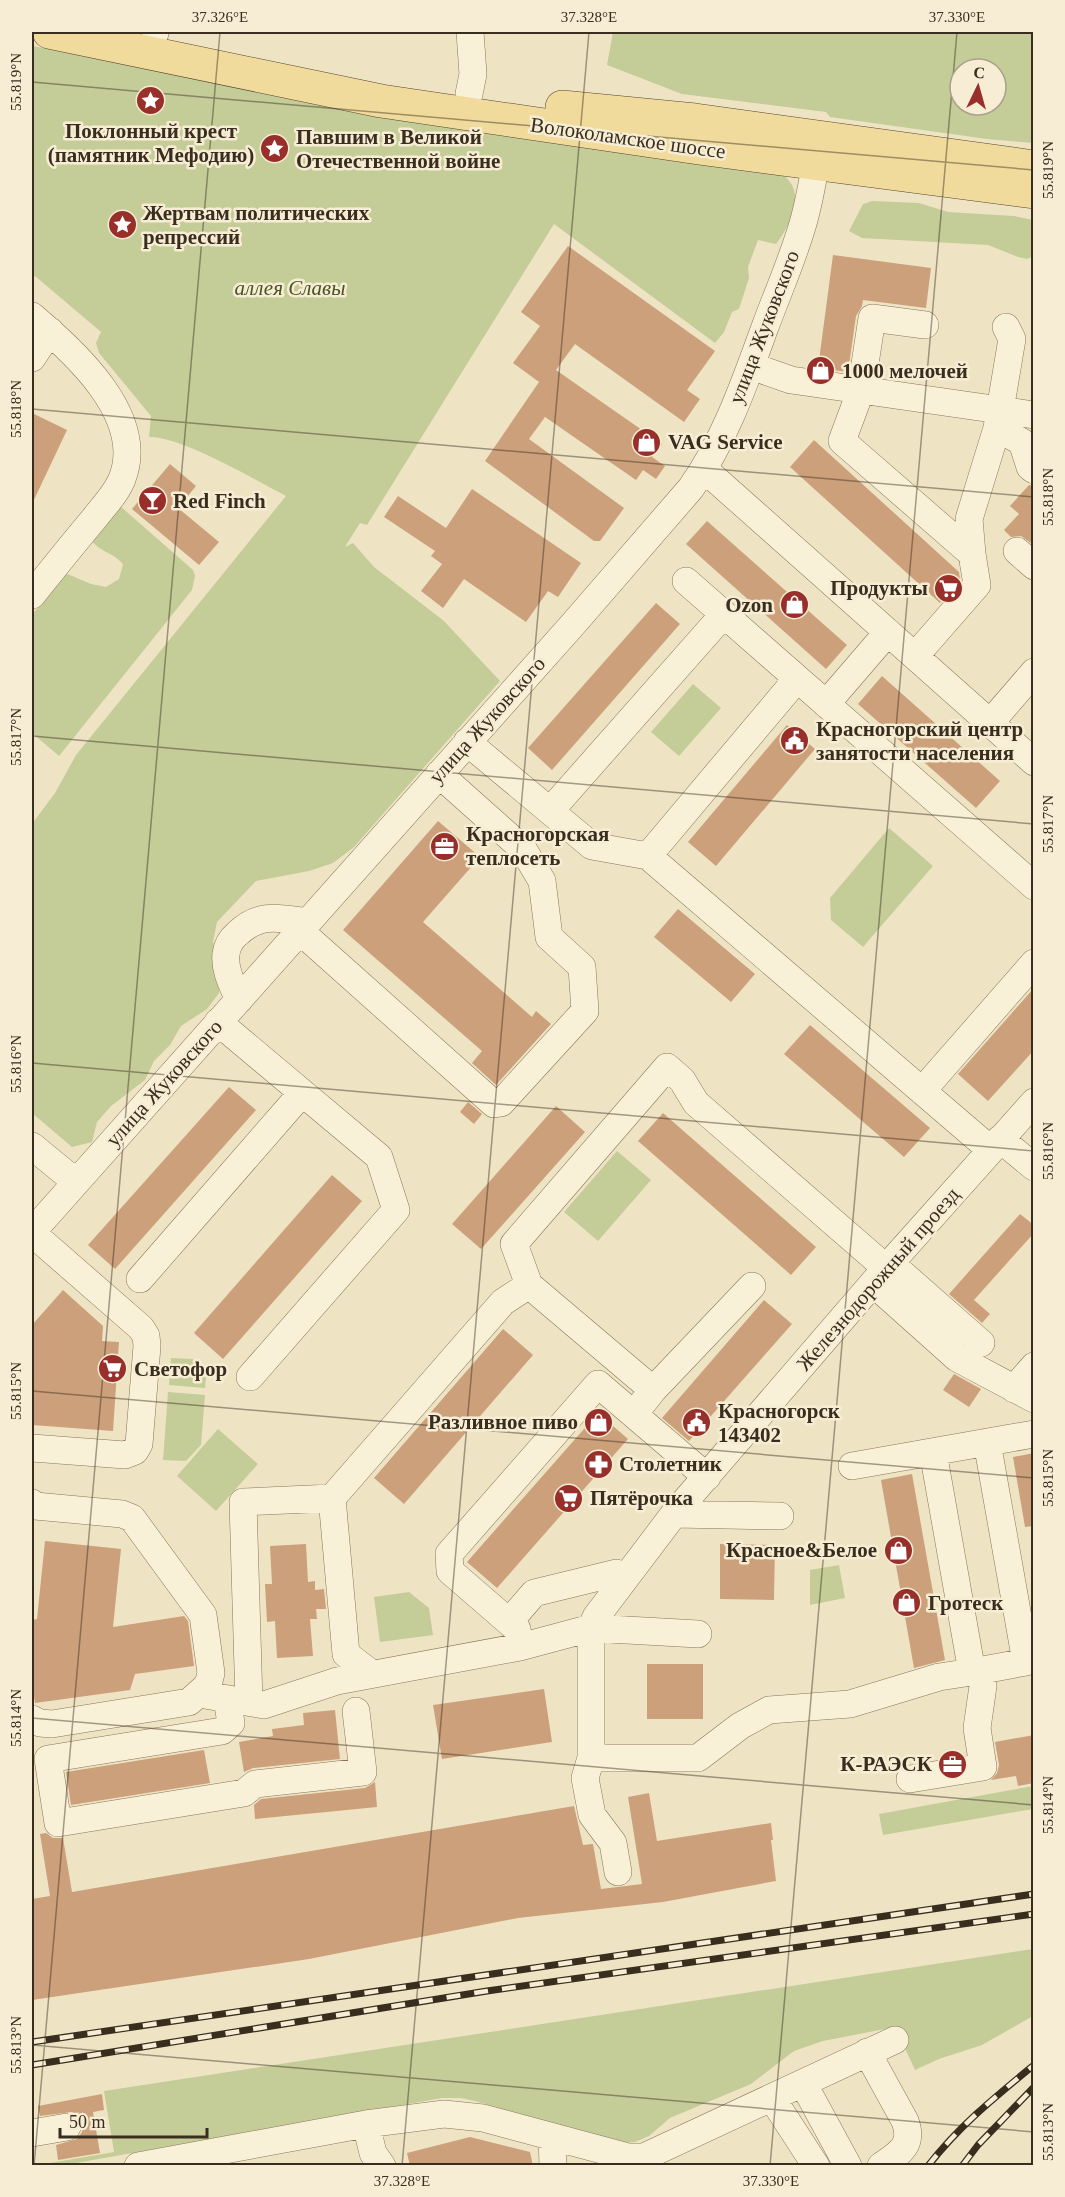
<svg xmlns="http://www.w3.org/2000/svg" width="1065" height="2197" font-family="Georgia,serif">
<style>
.green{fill:#c4cc98;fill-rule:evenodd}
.building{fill:#cca07a}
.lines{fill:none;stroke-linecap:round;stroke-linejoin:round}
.minor-casing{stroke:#89755a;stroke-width:28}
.major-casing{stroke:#57432f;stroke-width:34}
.minor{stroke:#f9f1d7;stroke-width:27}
.major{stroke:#f1db9c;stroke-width:33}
.rail-casing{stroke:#392d1e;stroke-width:7}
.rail{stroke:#f6edd4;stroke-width:4.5;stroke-dasharray:14;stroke-linecap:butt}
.ticks{fill:none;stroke:#392d1e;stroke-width:1.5;stroke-opacity:0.45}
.labels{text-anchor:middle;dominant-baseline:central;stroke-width:5;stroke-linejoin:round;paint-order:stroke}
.poi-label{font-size:21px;font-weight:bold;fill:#392d1e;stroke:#f6edd4;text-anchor:start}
.street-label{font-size:21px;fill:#392d1e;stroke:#f6edd4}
.park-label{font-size:21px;font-style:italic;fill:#475525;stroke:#f6edd4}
.neatline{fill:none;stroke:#392d1e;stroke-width:2}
.ticks-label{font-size:15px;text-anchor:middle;fill:#392d1e}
</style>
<rect width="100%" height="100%" fill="#eee4c4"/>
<path class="green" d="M 613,32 L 1033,32 L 1033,143 L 987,139 L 830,117 L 826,112 L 682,94 L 607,65 ZM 960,69 L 996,69 L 996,105 L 960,105 Z
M 32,46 L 781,174 C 808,190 791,225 776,244 L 758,240 L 748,267 L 749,278 L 739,309 L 732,312 L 724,332 L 715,343 L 554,224 L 367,525 L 360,523 L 345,547 L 353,543 L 374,567 L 444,621 L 500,681 L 354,847 L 333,863 L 309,871 L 256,881 L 217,922 L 213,942 L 219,979 L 219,993 L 207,1009 L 181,1026 L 170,1045 L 154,1061 L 145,1080 L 111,1106 L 97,1122 L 92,1142 L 72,1147 L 32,1113 L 32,824 L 55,793 L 76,755 L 286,496 C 253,479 183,437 149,437 L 151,416 L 99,353 L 96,343 L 101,332 L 35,276 L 32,280 Z
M 872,201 L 919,203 L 948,212 L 1014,216 L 1033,220 L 1033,256 L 1027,259 L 1018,257 L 988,245 L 862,238 L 849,231 L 863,204 Z
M 120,506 L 193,570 L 195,576 L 192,590 L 59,756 L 32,733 L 32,615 L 65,573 L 91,584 L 106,587 L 119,579 L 123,564 C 111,551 101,553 90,539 Z
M 693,684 L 721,708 L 679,756 L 651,732 Z
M 889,828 L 933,866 L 863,947 L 831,920 L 830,898 Z
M 617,1151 L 651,1180 L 598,1241 L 564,1212 Z
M 171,1358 L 193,1359 L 206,1375 L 205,1388 L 169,1385 Z
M 168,1392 L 205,1395 L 201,1445 L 186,1461 L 163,1460 Z
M 218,1429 L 258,1464 L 216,1511 L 177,1476 Z
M 839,1565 L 845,1598 L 810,1605 L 810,1570 Z
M 409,1592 L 429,1608 L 433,1635 L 380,1642 L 374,1597 Z
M 1033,1786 L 1033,1809 L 883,1835 L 879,1814 Z
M 1033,1949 L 1033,2016 L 982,2045 L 939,2059 L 915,2070 L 895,2027 L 823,2041 L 794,2051 L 751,2084 L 670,2118 L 649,2136 L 635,2142 L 620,2143 L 475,2101 L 461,2098 L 442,2098 L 65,2165 L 32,2166 L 114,2152 L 104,2091 Z"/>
<path class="building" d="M 568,246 L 715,351 L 687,390 L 700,399 L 684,422 L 575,344 L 556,370 L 662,444 L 652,457 L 665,466 L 656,479 L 643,470 L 636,480 L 545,417 L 529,439 L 624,508 L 600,541 L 594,541 L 485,461 L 539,382 L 513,363 L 540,326 L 521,312 Z
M 833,255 L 931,268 L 926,308 L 863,300 L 862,306 L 856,316 L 848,372 L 818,368 Z
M 32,413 L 67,430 L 32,504 Z
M 814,440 L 959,572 L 960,580 L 940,603 L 790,467 Z
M 170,464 L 196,486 L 178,508 L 219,542 L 199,565 L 132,509 Z
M 1029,485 L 1034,486 L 1034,545 L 1021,536 L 1011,537 L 1004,530 L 1019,514 L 1010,506 Z
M 472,489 L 581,563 L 558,597 L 548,591 L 526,622 L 464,579 L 443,608 L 421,591 L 442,564 L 431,556 L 435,551 L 384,517 L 398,496 L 446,528 Z
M 707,521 L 847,645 L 826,669 L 686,544 Z
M 656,603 L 680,624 L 552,770 L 528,748 Z
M 882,676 L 1000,781 L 976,808 L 858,704 Z
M 787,725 L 815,749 L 716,866 L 688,842 Z
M 438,821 L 480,857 L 423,922 L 532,1017 L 536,1011 L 551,1024 L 496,1085 L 472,1063 L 482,1051 L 343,930 Z
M 678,909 L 755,974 L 731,1002 L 654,937 Z
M 1034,988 L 1034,1050 L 988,1101 L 958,1074 Z
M 810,1025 L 930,1128 L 904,1157 L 784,1054 Z
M 229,1087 L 256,1110 L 115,1269 L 88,1245 Z
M 468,1102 L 482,1114 L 474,1124 L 460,1112 Z
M 556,1106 L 585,1132 L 481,1249 L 452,1224 Z
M 663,1113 L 816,1247 L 791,1275 L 638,1141 Z
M 332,1175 L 362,1201 L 223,1359 L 194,1333 Z
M 1020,1214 L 1034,1225 L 1034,1233 L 974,1300 L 990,1314 L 982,1323 L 949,1294 Z
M 63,1290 L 103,1326 L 102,1341 L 119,1342 L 113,1431 L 32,1425 L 32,1325 Z
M 764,1300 L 792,1324 L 689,1441 L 662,1418 Z
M 503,1329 L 533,1355 L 404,1504 L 374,1478 Z
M 954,1374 L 981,1389 L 969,1407 L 943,1390 Z
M 598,1413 L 628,1439 L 497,1588 L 467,1562 Z
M 1034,1453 L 1034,1526 L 1025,1527 L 1013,1457 Z
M 912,1474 L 945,1660 L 914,1668 L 881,1480 Z
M 45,1541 L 121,1549 L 113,1627 L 184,1616 L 188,1621 L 194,1666 L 135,1674 L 130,1690 L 35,1703 L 32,1685 L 32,1620 L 37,1619 Z
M 306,1544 L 308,1582 L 315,1581 L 315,1590 L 324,1589 L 326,1609 L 316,1609 L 317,1619 L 310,1619 L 313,1656 L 277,1658 L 275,1621 L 267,1622 L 265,1584 L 272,1584 L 270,1546 Z
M 720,1544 L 775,1545 L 774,1600 L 720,1599 Z
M 647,1664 L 703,1664 L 703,1719 L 647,1719 Z
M 544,1689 L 552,1742 L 442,1759 L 433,1705 Z
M 335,1710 L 340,1759 L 253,1768 L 244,1772 L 239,1742 L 273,1736 L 272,1729 L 304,1725 L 303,1713 Z
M 1034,1735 L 1034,1783 L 1018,1786 L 1016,1776 L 991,1780 L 997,1773 L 999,1765 L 995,1742 Z
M 204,1750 L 210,1783 L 71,1805 L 66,1772 Z
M 375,1782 L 377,1807 L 255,1819 L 254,1805 L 261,1799 L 365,1788 Z
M 649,1793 L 657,1841 L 771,1823 L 773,1840 L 771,1840 L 776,1881 L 663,1902 L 518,1918 L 309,1959 L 32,2000 L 32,1899 L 50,1896 L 40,1834 L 46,1833 L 53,1838 L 63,1838 L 72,1892 L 574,1806 L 583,1845 L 593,1844 L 601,1889 L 642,1884 L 628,1797 Z
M 102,2094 L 104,2110 L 93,2112 L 100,2153 L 58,2160 L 56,2145 L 77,2139 L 82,2132 L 82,2124 L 79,2117 L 72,2112 L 40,2116 L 38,2106 Z
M 470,2137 L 530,2152 L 533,2166 L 410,2166 L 407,2153 Z"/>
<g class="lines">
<defs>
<path id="minor" d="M 155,33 L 155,32
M 469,94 L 473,74 L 470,32
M 32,316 C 73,351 147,416 122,479 C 116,494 103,507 93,520 C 72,545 52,570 32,595
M 32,358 L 50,331
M 751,366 L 791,380 L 1034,415
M 997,428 L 1022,442 L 1030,467 L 1034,470
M 704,469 L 1034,762
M 1017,551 L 1034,566
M 972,554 L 969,519 L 997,428 L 1012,339 L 1006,327
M 686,581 L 1034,886
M 915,656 L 977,585 L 972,554 L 842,441 L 861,390 L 872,318 L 925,325
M 826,704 L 888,632
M 990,723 L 1034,672
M 467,742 L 592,846 L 648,856 L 991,1150
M 550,811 L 724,614
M 648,856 L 797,679
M 300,931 L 494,1104 L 501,1103 L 585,1011 L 582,967 L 549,937 L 542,881 L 523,849 L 439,774
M 239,1000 C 233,986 224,970 226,954 C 227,946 231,939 237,934 C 260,912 279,918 308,922
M 218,1022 L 379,1157 L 396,1210 L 250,1377
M 922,1091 L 1034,963
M 1000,1139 L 1034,1167
M 32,1146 L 76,1182
M 32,1232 L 575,622 L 691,488 C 725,440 745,382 765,327 C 778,292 794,256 804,220 C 811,194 815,169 819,143
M 32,1233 L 141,1328 L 146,1336 L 147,1346 L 139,1444 L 135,1451 L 125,1455 L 32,1448
M 890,1263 L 981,1343
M 140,1279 L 302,1093
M 873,1283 L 957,1358 L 1034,1399
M 529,1285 L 514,1244 L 667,1067 L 682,1080 L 696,1103 L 886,1268
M 1014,1389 L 1034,1366
M 653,1390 L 752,1286
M 933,1452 L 972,1672 L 1026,1662 L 987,1442
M 852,1466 L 1034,1434
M 332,1498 L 503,1302 L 529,1285 L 653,1390 L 634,1414
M 32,1503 L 35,1506 L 122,1514 L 132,1518 L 203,1615 L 211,1673 L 208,1685 L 189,1702 L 52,1724 L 40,1723 L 32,1719
M 674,1514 L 780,1516
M 509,1622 L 534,1593 L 616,1573 L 624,1580
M 520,1647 L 517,1629 L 450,1571 L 449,1554 L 598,1384 L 707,1477
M 199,1694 L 264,1705 L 337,1681 L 520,1647 L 591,1628 L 698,1634
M 227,1699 L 231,1723 L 222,1731 L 48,1759 L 58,1823 L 244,1793 L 255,1784 L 363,1772 L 356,1711
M 249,1702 L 243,1502 L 332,1498 L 346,1654 L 372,1674
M 591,1758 L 698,1758 L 740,1726 L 769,1710 L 850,1704 L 939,1677 L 972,1672
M 910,1779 L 983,1767 L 977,1728 L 983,1686 L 980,1670
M 618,1872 L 613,1843 L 592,1815 L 585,1778 L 591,1758 L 591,1628 L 596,1617 L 674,1514 L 886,1268 L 1034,1102
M 867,2052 L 905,2121 C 914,2145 900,2153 881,2166
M 803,2083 L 848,2166
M 772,2098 L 816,2166
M 366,2124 L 373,2153 L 382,2166
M 32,2133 L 67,2127
M 552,2137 L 553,2166
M 138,2166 L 366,2124 L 444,2114 L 483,2118 L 628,2157 L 644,2157 L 895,2040"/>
<path id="major" d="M 49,32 L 381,101 L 699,148 L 1034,192
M 562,107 L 695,120 L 1034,167"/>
</defs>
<use href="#minor" class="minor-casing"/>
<use href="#major" class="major-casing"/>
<use href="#minor" class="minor"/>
<use href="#major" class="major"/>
<defs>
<path id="rail" d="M 32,2042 L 1034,1894
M 32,2065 L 487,1991 L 1034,1914
M 928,2166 C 959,2126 995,2097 1034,2065
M 962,2166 L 978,2145 L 1034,2087"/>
</defs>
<use href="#rail" class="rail-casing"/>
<use href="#rail" class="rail"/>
</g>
<path class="ticks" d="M 32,82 L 1034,170M 32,409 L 1034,497M 32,736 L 1034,824M 32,1063 L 1034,1151M 32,1391 L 1034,1478M 32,1718 L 1034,1805M 32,2045 L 1034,2132M 34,2166 L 220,32M 402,2166 L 589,32M 770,2166 L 957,32"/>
<defs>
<symbol id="sight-disc" viewBox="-11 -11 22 22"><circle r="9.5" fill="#982f2a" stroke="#f6edd4"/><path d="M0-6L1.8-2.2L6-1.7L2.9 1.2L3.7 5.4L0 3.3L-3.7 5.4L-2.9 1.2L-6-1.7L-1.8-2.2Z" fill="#fff"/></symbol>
<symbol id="shop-disc" viewBox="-11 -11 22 22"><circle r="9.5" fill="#982f2a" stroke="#f6edd4"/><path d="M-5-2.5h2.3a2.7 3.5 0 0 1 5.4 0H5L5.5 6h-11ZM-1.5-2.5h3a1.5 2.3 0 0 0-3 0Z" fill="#fff"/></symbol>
<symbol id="bar-disc" viewBox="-11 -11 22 22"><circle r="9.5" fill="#982f2a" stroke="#f6edd4"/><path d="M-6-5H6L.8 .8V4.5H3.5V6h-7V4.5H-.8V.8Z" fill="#fff"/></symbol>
<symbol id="supermarket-disc" viewBox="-11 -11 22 22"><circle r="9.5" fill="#982f2a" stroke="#f6edd4"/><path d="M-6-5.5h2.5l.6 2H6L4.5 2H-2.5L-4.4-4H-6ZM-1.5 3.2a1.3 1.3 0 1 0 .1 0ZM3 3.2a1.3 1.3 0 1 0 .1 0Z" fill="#fff"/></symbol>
<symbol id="civic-disc" viewBox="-11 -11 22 22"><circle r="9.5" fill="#982f2a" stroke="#f6edd4"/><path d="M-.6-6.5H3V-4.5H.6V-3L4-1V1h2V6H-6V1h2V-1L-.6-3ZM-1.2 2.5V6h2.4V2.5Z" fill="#fff"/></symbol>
<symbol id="office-disc" viewBox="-11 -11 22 22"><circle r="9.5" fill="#982f2a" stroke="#f6edd4"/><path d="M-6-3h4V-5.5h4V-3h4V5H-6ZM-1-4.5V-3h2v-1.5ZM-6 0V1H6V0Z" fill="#fff"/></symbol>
<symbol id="pharmacy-disc" viewBox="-11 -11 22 22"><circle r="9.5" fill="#982f2a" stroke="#f6edd4"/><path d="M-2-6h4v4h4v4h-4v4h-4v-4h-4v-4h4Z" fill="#fff"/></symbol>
</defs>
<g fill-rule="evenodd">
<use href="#sight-disc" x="134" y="84" width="33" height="33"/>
<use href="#sight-disc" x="258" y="132" width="33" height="33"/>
<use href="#sight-disc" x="106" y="208" width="33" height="33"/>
<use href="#shop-disc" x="804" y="354" width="33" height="33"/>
<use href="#shop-disc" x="630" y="426" width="33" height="33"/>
<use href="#bar-disc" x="136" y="484" width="33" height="33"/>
<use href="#supermarket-disc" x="932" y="572" width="33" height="33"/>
<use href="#shop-disc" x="778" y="588" width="33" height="33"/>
<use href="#civic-disc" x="778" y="724" width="33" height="33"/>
<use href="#office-disc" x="428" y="830" width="33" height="33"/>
<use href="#supermarket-disc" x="96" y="1352" width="33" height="33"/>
<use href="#shop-disc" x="582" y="1406" width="33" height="33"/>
<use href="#civic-disc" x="680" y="1406" width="33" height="33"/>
<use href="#pharmacy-disc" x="582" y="1448" width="33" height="33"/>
<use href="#supermarket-disc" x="552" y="1482" width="33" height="33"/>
<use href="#shop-disc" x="882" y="1534" width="33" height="33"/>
<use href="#shop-disc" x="890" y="1586" width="33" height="33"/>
<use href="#office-disc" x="936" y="1748" width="33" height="33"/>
</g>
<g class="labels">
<g class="poi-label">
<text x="151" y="131" text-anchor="middle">Поклонный крест<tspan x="151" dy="24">(памятник Мефодию)</tspan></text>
<text x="296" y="137">Павшим в Великой<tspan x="296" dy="24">Отечественной войне</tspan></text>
<text x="143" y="213">Жертвам политических<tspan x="143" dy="24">репрессий</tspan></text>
<text x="842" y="371">1000 мелочей</text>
<text x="668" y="442">VAG Service</text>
<text x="173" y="501">Red Finch</text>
<text x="928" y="588" text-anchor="end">Продукты</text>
<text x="773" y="605" text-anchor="end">Ozon</text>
<text x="816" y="729">Красногорский центр<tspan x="816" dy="24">занятости населения</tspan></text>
<text x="466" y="834">Красногорская<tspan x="466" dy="24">теплосеть</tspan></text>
<text x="134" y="1369">Светофор</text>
<text x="718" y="1411">Красногорск<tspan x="718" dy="24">143402</tspan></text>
<text x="578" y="1422" text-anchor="end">Разливное пиво</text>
<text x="619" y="1464">Столетник</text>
<text x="590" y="1498">Пятёрочка</text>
<text x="877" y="1550" text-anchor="end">Красное&amp;Белое</text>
<text x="928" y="1603">Гротеск</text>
<text x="932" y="1764" text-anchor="end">К-РАЭСК</text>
</g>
<g class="street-label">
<text transform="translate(628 138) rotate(8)">Волоколамское шоссе</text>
<text transform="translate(764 327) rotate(-69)">улица Жуковского</text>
<text transform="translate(487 720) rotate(-48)">улица Жуковского</text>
<text transform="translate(164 1083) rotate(-48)">улица Жуковского</text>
<text transform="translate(878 1279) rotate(-49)">Железнодорожный проезд</text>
</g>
<g class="park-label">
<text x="290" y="288">аллея Славы</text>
</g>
</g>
<rect width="1065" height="2197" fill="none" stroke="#f6edd4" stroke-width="66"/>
<g transform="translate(978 87) rotate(5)"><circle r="28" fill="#f6edd4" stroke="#aaa08b" stroke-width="1.5"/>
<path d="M0-4.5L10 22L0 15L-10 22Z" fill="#982f2a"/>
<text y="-9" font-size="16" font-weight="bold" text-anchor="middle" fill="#392d1e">С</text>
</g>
<path d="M60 2128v9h147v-9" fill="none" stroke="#392d1e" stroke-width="3"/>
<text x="69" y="2128" font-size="18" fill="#392d1e" stroke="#f6edd4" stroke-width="4.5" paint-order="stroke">50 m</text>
<rect x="33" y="33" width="999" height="2131" class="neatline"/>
<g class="ticks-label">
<text x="220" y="22">37.326°E</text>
<text x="589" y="22">37.328°E</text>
<text x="957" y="22">37.330°E</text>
<text transform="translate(16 82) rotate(-90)" y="5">55.819°N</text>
<text transform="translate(1048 170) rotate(-90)" y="5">55.819°N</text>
<text transform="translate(16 409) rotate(-90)" y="5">55.818°N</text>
<text transform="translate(1048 497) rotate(-90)" y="5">55.818°N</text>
<text transform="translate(16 737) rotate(-90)" y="5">55.817°N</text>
<text transform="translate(1048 824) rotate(-90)" y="5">55.817°N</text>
<text transform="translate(16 1064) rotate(-90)" y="5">55.816°N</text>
<text transform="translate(1048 1151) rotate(-90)" y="5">55.816°N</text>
<text transform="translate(16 1391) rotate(-90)" y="5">55.815°N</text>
<text transform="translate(1048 1478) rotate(-90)" y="5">55.815°N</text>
<text transform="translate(16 1718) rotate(-90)" y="5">55.814°N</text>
<text transform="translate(1048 1805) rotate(-90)" y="5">55.814°N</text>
<text transform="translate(16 2045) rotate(-90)" y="5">55.813°N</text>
<text transform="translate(1048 2132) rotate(-90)" y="5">55.813°N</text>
<text x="402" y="2186">37.328°E</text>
<text x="771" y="2186">37.330°E</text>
</g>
</svg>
